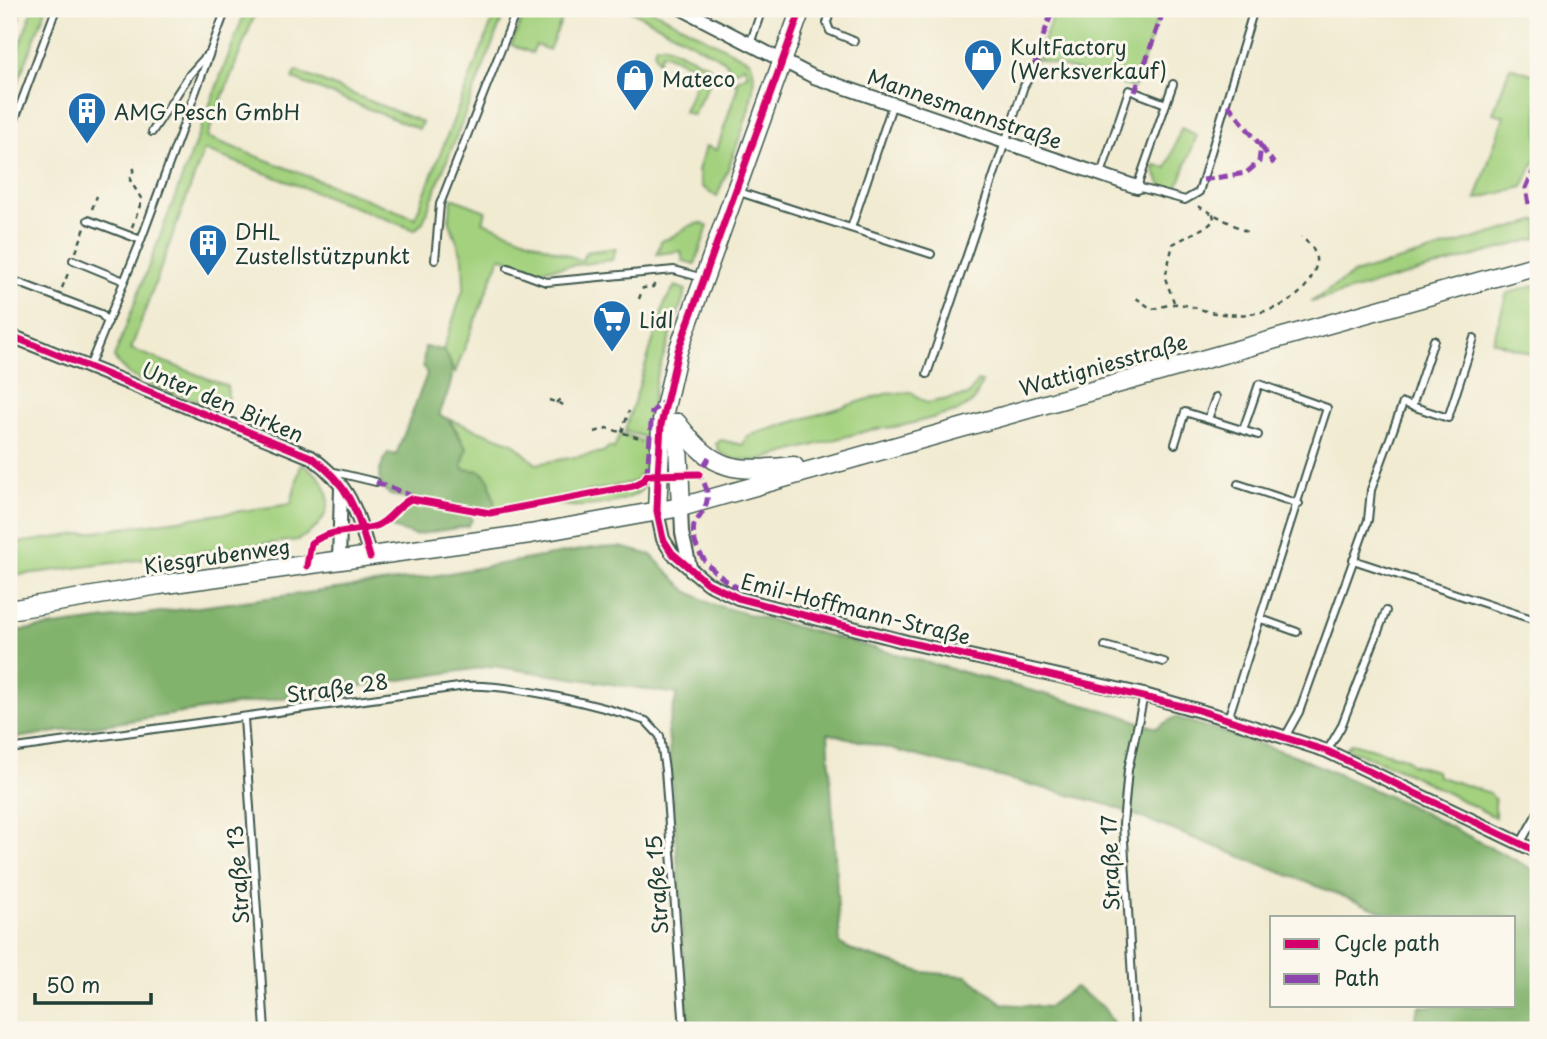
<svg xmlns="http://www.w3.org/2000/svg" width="1547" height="1039" font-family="'Playpen Sans',sans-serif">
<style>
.green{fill:#a3d17e;stroke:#618759;stroke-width:2}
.forest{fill:#82b36d;stroke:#507850;stroke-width:2}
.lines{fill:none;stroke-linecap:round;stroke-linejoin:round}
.lane-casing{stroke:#3e574c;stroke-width:10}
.street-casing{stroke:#3e574c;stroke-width:16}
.secondary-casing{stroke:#3e574c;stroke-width:21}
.path{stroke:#3e574c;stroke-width:2.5;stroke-dasharray:5 5;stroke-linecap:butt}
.lane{stroke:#fff;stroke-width:6}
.street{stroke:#fff;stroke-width:12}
.secondary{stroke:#fff;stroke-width:18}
.quiet{stroke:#8e44ad;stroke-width:5;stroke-dasharray:10 5;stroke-linecap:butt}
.cycleway-casing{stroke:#fbf7ec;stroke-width:11}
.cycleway{stroke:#d6006c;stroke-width:7}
.labels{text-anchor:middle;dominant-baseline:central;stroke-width:6;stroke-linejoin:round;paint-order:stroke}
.poi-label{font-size:21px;fill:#1f3d34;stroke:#fbf7ec;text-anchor:start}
.street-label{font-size:21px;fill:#1f3d34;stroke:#fbf7ec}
</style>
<rect width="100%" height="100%" fill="#fbf7ec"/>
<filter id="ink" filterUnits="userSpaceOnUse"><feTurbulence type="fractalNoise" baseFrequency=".0143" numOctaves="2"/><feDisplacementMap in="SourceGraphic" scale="14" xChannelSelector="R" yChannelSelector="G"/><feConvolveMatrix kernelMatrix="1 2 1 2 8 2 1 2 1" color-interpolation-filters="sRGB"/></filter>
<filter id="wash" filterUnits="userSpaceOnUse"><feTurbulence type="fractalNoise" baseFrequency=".00686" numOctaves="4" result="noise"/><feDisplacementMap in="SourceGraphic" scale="28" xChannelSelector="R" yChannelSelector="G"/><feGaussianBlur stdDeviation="1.57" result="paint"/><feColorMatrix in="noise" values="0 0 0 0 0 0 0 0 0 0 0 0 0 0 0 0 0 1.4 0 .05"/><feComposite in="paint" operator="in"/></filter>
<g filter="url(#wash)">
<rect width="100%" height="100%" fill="#f1ebd2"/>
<g class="green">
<path d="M33 9H46L9 105V73Z"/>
<path d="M246 9H257L207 137 415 218 497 9H506L423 222 415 230 204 150 131 349 227 386 228 399C210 410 147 386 129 374 124 370 119 363 114 358Z"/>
<path d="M526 9H566L549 50 536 45 532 53 511 45Z"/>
<path d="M628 9H650L750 61C766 85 727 169 717 197L702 187 698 170 706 146 717 150 738 85 734 82 748 74 744 66 729 75 730 68 724 60Z"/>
<path d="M1055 9H1161L1134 88 1037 59Z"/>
<path d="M664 45 708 65 714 73 693 115 684 112 701 69 662 53 658 62 654 51 656 46Z"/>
<path d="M1510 67 1538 76V154L1523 187 1476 199 1504 116 1493 113Z"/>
<path d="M296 71 422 122 419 129 293 79Z"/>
<path d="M1181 128 1197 135 1176 191 1161 186 1154 170 1155 165 1167 168Z"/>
<path d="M452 198 486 211 483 222 582 261 586 252 616 248 612 260 538 270 500 257 455 373 443 350 464 287 463 259 449 220Z"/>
<path d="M1538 220V238L1311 302 1353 274Z"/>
<path d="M701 223 708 226 695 264 683 261 681 251 657 254 661 241C677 238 685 224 701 223Z"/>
<path d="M1538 285V356L1493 341 1507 293Z"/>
<path d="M675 286 686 290 656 378 647 438 625 431 665 302Z"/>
<path d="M977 381 982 382 974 401 956 412 901 426 870 430 755 461 733 459 720 453 716 444 721 440 743 445 747 436 885 394 911 392 927 403 969 395Z"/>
<path d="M448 419 513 443 536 464 603 452 609 447 614 449 620 433 647 443 644 471 635 482 491 511 495 506 489 480 464 469 462 466C469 448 459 432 448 419Z"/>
<path d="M301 464C340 483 335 523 297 540L9 576V544L291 504Z"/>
<path d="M645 485C635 504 579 510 559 504Z"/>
<path d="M1352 743 1405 758 1411 764 1436 771 1437 776 1490 793 1495 800V817L1408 773 1346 748Z"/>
</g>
<g class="forest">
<path d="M425 347 443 350C461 371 448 391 439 415L448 419 467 449 462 465 464 469 481 471 489 480 495 506 491 511 390 495C374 481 378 470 388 453L396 455 427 374 423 365Z"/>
<path d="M429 503 469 513 472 520 468 526 414 535 392 528 391 522C401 508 413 506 429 503Z"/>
<path d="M620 547 651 555 687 591 711 604 1118 714 1156 728 1175 717 1294 755 1406 804 1525 865 1538 873V1030H1411L1419 1006H1514V918H1398L1109 805 828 733 840 944 856 952 922 972 967 976 1003 1004 1048 1007 1075 987 1103 1007 1115 1026 1079 1030H689L668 728 677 694 493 666 9 739V632L427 577 592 548Z"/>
</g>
</g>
<g filter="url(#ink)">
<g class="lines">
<g class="lane-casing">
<g id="lane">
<path d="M831 9 827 23 830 31 854 41"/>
<path d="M750 44 762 9"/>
<path d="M1173 84 1137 187 1185 200 1199 192 1254 9"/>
<path d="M152 132 190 74 208 54"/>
<path d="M9 135 56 9"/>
<path d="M1101 174 1129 90 1166 104"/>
<path d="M739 192 931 254"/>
<path d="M88 220 141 240"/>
<path d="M851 228 893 103"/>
<path d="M73 260 124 281"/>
<path d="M435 260 440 204 517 9"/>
<path d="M508 268 546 282 674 270 703 278"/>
<path d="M9 279 101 314 108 322"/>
<path d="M90 365 141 240 226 9"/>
<path d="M927 374 1024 86 1037 65"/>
<path d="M1412 406 1448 418 1474 338"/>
<path d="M1208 419 1216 397"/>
<path d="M1175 444 1185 412 1258 435"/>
<path d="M330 471 376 482"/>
<path d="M1238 484 1299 504"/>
<path d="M1353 560 1538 621"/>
<path d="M1261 619 1297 632"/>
<path d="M1105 646 1164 662"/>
<path d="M244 718 265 1030"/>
<path d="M1228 719 1327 408 1259 384 1243 430"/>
<path d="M1285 737 1299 712 1368 520 1371 490 1403 403 1412 406 1434 340"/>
<path d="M9 749 466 686C513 684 601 705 646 721L660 736 665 770 684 1030"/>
<path d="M1327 751 1341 727 1386 611"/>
<path d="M1520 844 1538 812"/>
<path d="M1135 1030 1123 824 1128 770 1144 695"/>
</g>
</g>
<g class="street-casing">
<g id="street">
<path d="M682 9 814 77 1137 187"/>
<path d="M9 20 13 9"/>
<path d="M9 335 311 457C351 486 357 512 370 557"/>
<path d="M681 507 682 533 691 571"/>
<path d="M657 511 663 539 672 553 707 583 738 598 907 642 1144 695 1228 719 1327 751 1538 852"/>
<path d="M339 562 341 488"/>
</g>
</g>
<g class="secondary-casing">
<g id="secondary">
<path d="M677 423C715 473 734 472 794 466"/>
<path d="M677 423 681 507"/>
<path d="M657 511 661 425 678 351 801 9"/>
<path d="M9 610 159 585 530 534 681 507 1538 265"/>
</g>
</g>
<g class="path">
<path d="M1198 206 1247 232"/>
<path d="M92 209 97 196"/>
<path d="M132 227 142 200 130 180 136 163"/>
<path d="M9 233 13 234"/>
<path d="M76 252 85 228"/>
<path d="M62 288 69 271"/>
<path d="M1136 298 1152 309C1160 308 1171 303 1178 304 1190 305 1203 311 1215 313 1254 319 1301 309 1315 269 1319 254 1312 245 1301 237"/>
<path d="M639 299 643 288 653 287 655 283"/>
<path d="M1174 302 1165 278 1173 244 1209 225 1214 220 1213 213"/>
<path d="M549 400 567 406"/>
<path d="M556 403 562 397"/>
<path d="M595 432 607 428 643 439"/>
<path d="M622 432 629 411"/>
</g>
<use href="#lane" class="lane"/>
<use href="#street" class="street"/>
<use href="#secondary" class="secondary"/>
<g class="quiet">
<path d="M1037 65 1035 59 1053 9"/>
<path d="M1135 92 1164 9"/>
<path d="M1261 146 1274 164"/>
<path d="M1203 180 1246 173 1259 162 1261 146 1226 102"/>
<path d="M1529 204 1526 188 1538 160"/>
<path d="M709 457 699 474C714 497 707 506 694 525 689 552 718 579 741 589"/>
<path d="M647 475 652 412 665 400"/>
<path d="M376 482 417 498"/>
</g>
<g class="cycleway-casing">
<g id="cycleway">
<path d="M801 9 678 351 661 425 658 475 657 511 663 539 672 553 707 583 738 598 907 642 1195 709 1327 751 1538 852"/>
<path d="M9 335 311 457C351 486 357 512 370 557"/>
<path d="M307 566 311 543C332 528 353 533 376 526 389 522 397 505 411 499L490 513 633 486 643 481 647 475 699 474"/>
</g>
</g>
<use href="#cycleway" class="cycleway"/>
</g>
</g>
<defs>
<g id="shop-pin" transform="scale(2.0125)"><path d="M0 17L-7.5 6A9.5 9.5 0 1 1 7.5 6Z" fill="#1f6fb2" stroke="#fbf7ec"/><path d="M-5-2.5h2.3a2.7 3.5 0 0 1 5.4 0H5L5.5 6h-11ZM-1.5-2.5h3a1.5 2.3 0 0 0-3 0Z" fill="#fff"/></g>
<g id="building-pin" transform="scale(2.0125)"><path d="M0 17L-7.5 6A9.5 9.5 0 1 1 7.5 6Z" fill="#1f6fb2" stroke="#fbf7ec"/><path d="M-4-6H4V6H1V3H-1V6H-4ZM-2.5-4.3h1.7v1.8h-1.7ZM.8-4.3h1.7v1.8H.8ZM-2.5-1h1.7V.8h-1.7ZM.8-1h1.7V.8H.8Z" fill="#fff"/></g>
<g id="supermarket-pin" transform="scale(2.0125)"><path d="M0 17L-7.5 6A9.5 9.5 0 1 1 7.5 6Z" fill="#1f6fb2" stroke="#fbf7ec"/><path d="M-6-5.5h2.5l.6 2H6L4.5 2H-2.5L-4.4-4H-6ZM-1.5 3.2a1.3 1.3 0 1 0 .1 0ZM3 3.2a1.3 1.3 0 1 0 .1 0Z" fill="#fff"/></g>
</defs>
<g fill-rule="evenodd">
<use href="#shop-pin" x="983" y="58"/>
<use href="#shop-pin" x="635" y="78"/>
<use href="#building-pin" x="87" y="111"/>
<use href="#building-pin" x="208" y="243"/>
<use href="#supermarket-pin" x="612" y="319"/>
</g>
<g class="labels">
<g class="poi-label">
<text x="1010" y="46">KultFactory<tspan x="1010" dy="24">(Werksverkauf)</tspan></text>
<text x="662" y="78">Mateco</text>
<text x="114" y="111">AMG Pesch GmbH</text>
<text x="235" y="231">DHL<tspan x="235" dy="24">Zustellstützpunkt</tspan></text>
<text x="639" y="319">Lidl</text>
</g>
<g class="street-label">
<text transform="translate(965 108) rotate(19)">Mannesmannstraße</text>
<text transform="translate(1103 364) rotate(-16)">Wattigniesstraße</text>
<text transform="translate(223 401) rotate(23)">Unter den Birken</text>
<text transform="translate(217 555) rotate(-8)">Kiesgrubenweg</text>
<text transform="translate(856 608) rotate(14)">Emil-Hoffmann-Straße</text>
<text transform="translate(337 687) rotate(-8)">Straße 28</text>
<text transform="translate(1109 863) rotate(-92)">Straße 17</text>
<text transform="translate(237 875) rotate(-94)">Straße 13</text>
<text transform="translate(656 885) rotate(-94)">Straße 15</text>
</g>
</g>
<rect width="1547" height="1039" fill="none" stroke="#fbf7ec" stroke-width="35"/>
<rect x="1270" y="916" width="245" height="91" fill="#fbf7ec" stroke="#a3ada2" stroke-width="2"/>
<rect x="1284" y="939" width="35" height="10" fill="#d6006c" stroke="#a3ada2" stroke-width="2"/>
<text x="1334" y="951" font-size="21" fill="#1f3d34">Cycle path</text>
<rect x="1284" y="974" width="35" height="10" fill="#8e44ad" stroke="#a3ada2" stroke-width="2"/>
<text x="1334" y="986" font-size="21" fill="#1f3d34">Path</text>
<path d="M35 993v10h116v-10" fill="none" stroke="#1f3d34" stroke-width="3.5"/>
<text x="46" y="993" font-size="21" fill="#1f3d34" stroke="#fbf7ec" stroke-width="5" paint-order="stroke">50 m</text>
</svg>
